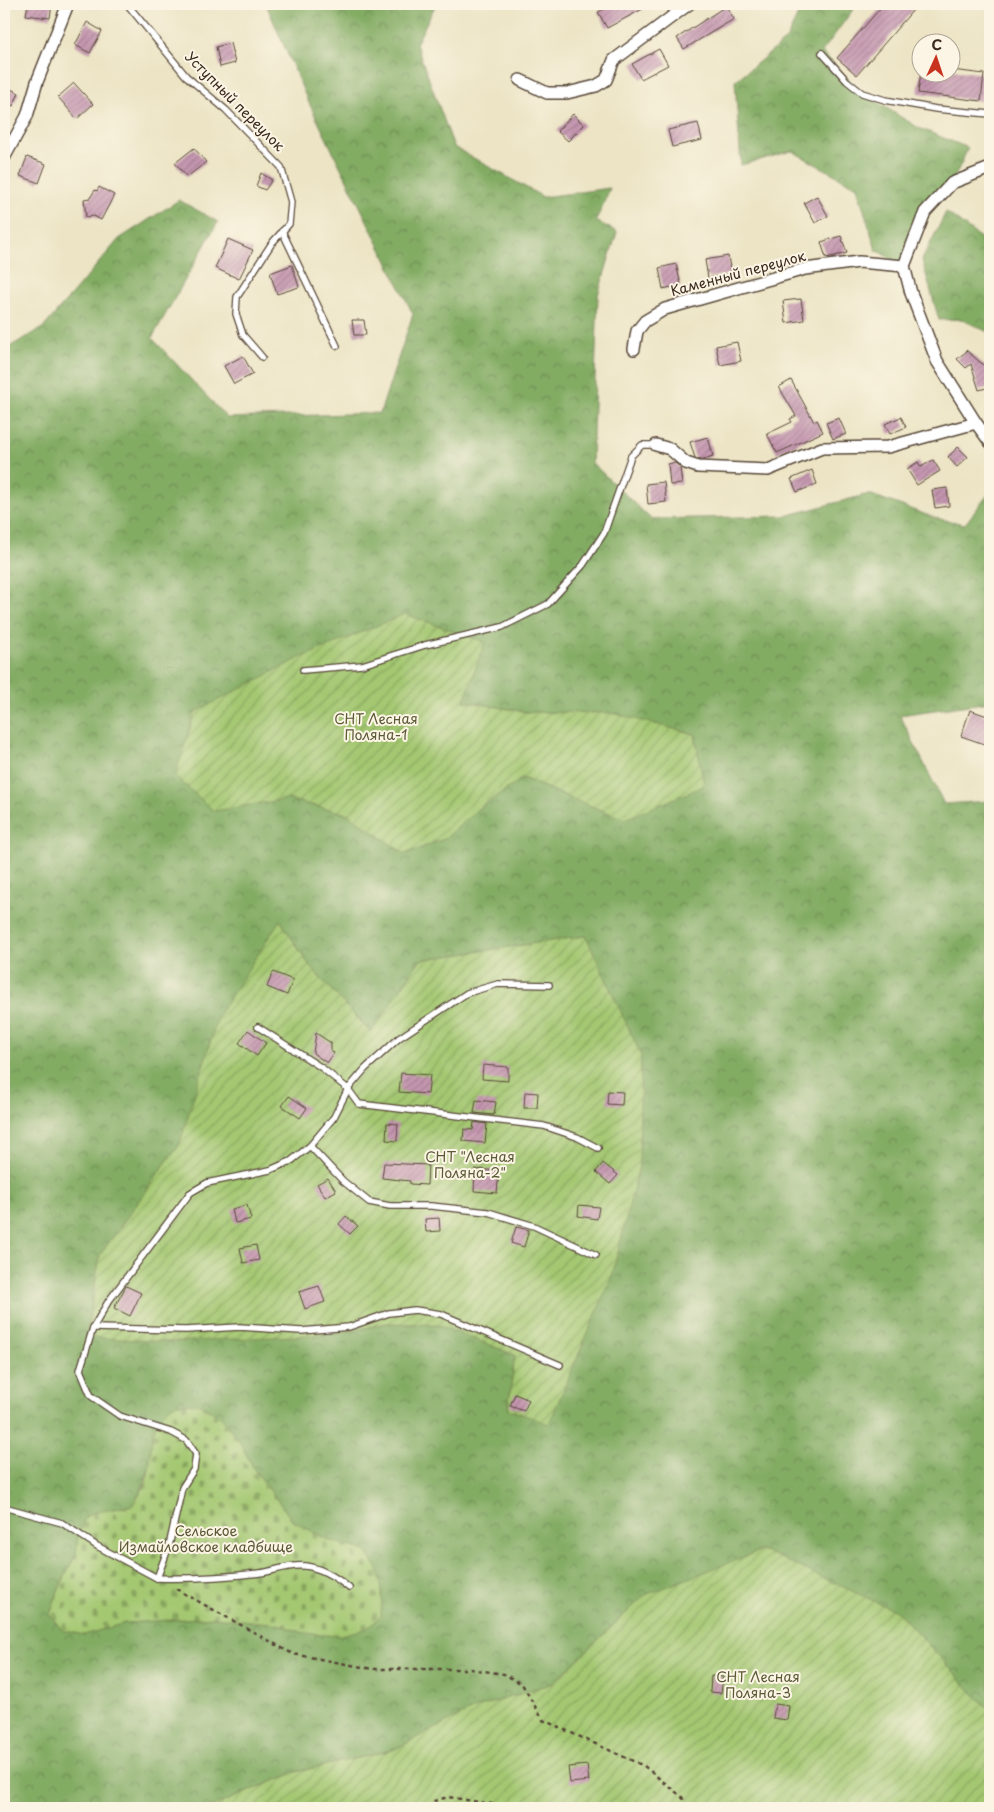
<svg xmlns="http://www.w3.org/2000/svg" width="994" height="1812" font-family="'Playpen Sans',sans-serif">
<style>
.forest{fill:url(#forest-crowns);stroke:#5f6b41;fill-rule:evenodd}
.cemetery{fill:url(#cemetery-stones);stroke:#707948}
.garden{fill:url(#garden-furrows);stroke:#707948}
.building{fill:url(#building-hatch)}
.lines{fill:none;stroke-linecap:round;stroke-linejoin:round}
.service-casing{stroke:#564637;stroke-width:8}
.minor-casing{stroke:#564637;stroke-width:14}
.path{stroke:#564637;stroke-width:2.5;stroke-dasharray:4 4;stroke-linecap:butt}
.service{stroke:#fff;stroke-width:5.5}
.minor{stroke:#fff;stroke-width:11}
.labels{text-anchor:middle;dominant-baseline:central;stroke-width:4;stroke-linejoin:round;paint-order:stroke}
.street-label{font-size:14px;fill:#3b2a1e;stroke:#fcf5e5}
.park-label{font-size:14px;fill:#5a5937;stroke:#fcf5e5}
</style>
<defs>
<pattern id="forest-crowns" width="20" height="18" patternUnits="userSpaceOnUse" patternTransform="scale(1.25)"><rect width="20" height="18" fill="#83ac64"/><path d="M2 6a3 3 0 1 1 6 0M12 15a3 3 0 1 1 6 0" fill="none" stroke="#6c8c52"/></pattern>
<pattern id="cemetery-stones" width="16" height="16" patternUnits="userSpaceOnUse" patternTransform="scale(1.25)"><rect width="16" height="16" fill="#a4c872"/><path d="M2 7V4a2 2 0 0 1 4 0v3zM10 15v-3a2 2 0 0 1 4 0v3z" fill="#87a35d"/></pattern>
<pattern id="garden-furrows" width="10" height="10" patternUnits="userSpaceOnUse" patternTransform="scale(1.25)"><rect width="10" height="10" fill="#a4c872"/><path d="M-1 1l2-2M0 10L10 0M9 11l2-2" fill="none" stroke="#87a35d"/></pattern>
<pattern id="building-hatch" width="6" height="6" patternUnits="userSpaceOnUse" patternTransform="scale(1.25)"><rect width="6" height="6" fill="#c596b0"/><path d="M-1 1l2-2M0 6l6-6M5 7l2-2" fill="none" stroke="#a17b8f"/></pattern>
</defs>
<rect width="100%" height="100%" fill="#fcf5e5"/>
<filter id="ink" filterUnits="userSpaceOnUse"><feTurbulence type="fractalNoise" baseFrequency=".02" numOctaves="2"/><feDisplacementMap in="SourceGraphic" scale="10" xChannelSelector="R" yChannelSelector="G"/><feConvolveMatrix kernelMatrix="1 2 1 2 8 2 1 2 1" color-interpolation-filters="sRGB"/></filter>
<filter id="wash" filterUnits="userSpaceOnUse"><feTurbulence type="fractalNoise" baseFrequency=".0096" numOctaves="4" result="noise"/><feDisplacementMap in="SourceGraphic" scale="20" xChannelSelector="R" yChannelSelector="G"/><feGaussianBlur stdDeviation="1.12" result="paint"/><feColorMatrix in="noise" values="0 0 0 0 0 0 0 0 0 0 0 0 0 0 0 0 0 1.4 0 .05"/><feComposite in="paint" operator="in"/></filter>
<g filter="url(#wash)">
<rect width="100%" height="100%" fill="#ece4c4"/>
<g class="forest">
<path d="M266 4H436L416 44 454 147 543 197 610 188 596 221 617 232 598 295 592 463 651 519 785 516 869 494 935 518 965 524 990 492V702L900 715 944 804 990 801V1711L898 1612 645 1595 553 1683 474 1709 393 1750 296 1772 209 1808H4V350L44 327 119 239 179 200 218 222 152 338 227 418 380 413 413 314 307 99ZM464 701 525 712 611 713 575 800 523 778 478 809 446 838 405 854 348 814 287 799ZM280 920 311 968 371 1033 420 960 586 936 508 1409 515 1355 438 1325 387 1323 337 1334 262 1336 100 1255 180 1143ZM239 1441 254 1469 293 1521 328 1540 366 1551 304 1633 278 1624 213 1617 125 1623 84 1635 62 1630 50 1615 58 1591 76 1554 93 1513 133 1505C144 1487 148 1475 151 1454Z"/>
<path d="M803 4H857L822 52 862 93 919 128 968 148 952 183 925 212 904 266 876 250 857 187 792 151 741 165 735 81 786 40Z"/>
<path d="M946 212 990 245V333L961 319 939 320 922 260Z"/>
</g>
<path class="cemetery" d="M177 1403 200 1404 221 1417 239 1441 254 1469 293 1521 328 1540 366 1551 378 1569 382 1590 381 1616 366 1629 336 1636 304 1633 278 1624 213 1617 125 1623 84 1635 62 1630 50 1615 58 1591 76 1554 78 1537 85 1517 93 1513 133 1505C139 1495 146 1486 148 1474 154 1444 146 1420 177 1403Z"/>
<g class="garden">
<path d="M405 614 485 642 464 701 525 712 611 713 695 734 704 786 625 819 575 800 523 778 478 809 446 838 405 854 348 814 287 799 214 811 175 776 195 712 300 658Z"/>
<path d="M280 920 311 968 371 1033 420 960 586 936 641 1055 639 1166 612 1276 549 1424 508 1409 515 1355 438 1325 387 1323 337 1334 170 1342 86 1337 100 1255 180 1143 218 1016Z"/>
<path d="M762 1550 898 1612 990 1711V1808H209L296 1772 393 1750 474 1709 553 1683 645 1595Z"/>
</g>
<g id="blocks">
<g class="building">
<path d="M28 4H52L50 18 26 15Z"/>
<path d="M614 4H652L607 28 598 12Z"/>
<path d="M884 4H908L914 9 857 75 837 58Z"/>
<path d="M726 6 734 19 684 49 677 38Z"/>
<path d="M87 22 102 31 90 53 75 45Z"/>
<path d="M230 43 235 63 220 67 216 47Z"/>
<path d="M659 49 668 65 641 79 632 64Z"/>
<path d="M952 70 984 74 981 101 918 93 921 72H952Z"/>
<path d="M74 83 93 104 77 119 58 97Z"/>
<path d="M4 86 19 93 13 106 4 102Z"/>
<path d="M573 114 584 125 568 141 557 131Z"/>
<path d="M698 123 702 140 672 147 668 130Z"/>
<path d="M194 148 206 162 187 177 175 163Z"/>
<path d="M27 157 46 164 39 183 20 176Z"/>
<path d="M261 173 272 180 265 190 256 186Z"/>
<path d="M99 187 114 195 101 220 94 216 86 217 84 199 90 198 95 190 97 191Z"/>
<path d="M817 196 828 216 815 223 804 203Z"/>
<path d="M841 236 847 253 826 258 821 242Z"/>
<path d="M228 239 253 250 239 279 215 268Z"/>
<path d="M728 256 731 274 708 278 705 260Z"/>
<path d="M676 264 681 285 663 289 659 268Z"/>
<path d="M292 265 299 287 277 294 270 273Z"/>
<path d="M801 299 804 320 786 323 783 301Z"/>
<path d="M352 320H364L366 335H354Z"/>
<path d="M737 342 741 361 720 365 716 346Z"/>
<path d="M966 350 987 368 990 376V387L979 390 971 364 966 368 957 359 967 351Z"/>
<path d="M243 356 253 374 234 384 224 366Z"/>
<path d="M791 380 814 422 817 420 823 432 777 453 767 434 792 422 790 419 796 416 779 387Z"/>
<path d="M901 417 906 427 890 434 885 424Z"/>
<path d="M839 418 846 434 833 439 826 423Z"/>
<path d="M708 437 713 456 701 460 695 458 690 442Z"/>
<path d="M958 447 968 457 957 467 948 457Z"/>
<path d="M933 460 940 471 917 485 907 469 918 462 921 467Z"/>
<path d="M675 463 680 467 682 484 670 485 668 464Z"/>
<path d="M812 470 817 484 797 492 791 479Z"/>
<path d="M664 482 666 502 648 504 646 484Z"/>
<path d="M947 488 949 506 935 508 932 490Z"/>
<path d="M970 710 990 717V746L961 736Z"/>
<path d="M273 972 293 980 287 995 267 987Z"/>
<path d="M248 1030 266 1043 257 1056 239 1043Z"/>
<path d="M316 1033 331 1043V1050L334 1053 327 1063 313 1053Z"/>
<path d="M483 1065 508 1067V1081L482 1079Z"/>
<path d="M401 1073 430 1075 428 1094 399 1092Z"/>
<path d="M608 1091 623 1092 622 1105 607 1104Z"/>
<path d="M525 1092 538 1093 537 1108H524Z"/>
<path d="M289 1096 307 1108 300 1118 282 1106Z"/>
<path d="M476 1100 496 1102 494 1115 474 1113Z"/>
<path d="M474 1122 487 1124 485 1143 463 1141 464 1129 473 1130Z"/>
<path d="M387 1123 398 1124 397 1141 386 1140Z"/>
<path d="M384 1163 428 1165 427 1185 410 1184V1181L382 1178Z"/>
<path d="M603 1163 618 1175 610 1184 596 1172Z"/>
<path d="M475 1169 499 1171 497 1193 474 1191Z"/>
<path d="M328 1178 336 1191 325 1197 317 1184Z"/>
<path d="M247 1205 251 1219 235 1223 232 1209Z"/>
<path d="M579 1205 599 1207 597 1219 578 1216Z"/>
<path d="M346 1216 358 1226 350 1234 339 1224Z"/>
<path d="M439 1218 440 1231 426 1232 425 1219Z"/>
<path d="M516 1227 529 1230 524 1247 511 1243Z"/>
<path d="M256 1245 259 1260 243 1263 240 1248Z"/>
<path d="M126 1286 141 1293 130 1316 114 1308Z"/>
<path d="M319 1286 325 1302 305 1309 299 1292Z"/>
<path d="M515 1394 529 1400 524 1411 510 1406Z"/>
<path d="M711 1676 723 1677 721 1693 710 1692Z"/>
<path d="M775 1704 789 1706 787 1720 773 1718Z"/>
<path d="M587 1765 589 1781 570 1783 568 1767Z"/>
</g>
</g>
</g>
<g filter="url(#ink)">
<use href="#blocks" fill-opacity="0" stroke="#564637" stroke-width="1"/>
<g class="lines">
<g class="service-casing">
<g id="service">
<path d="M127 4 186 76 226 110 281 167 291 202 289 224 272 243 237 297 236 314 243 335 262 357"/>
<path d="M822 53 847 81 862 93 885 100 936 109 990 114"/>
<path d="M282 231 337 346"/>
<path d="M303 670 362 665 425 645 502 627 548 604 583 565 604 533 631 456 642 445H656"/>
<path d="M258 1027 322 1068 348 1089 365 1069 399 1038 467 993 498 984 549 985"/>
<path d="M310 1146 343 1181 369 1202 390 1206H431L488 1212 534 1226 596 1255"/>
<path d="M93 1328 186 1330 240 1327 301 1331 349 1327 389 1313 415 1310 441 1314 560 1365"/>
<path d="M4 1507 62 1523 97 1546 157 1578"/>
<path d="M349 1588C336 1577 322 1568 305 1566 289 1564 275 1571 260 1573 225 1577 191 1579 157 1578L169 1546 182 1488 194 1469 196 1454 186 1440 171 1432 120 1416 91 1396 80 1370 93 1328 108 1302 190 1193 207 1183 270 1170 291 1161 310 1146 334 1117 348 1089 359 1104 544 1126 577 1137 598 1148"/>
</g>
</g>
<g class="minor-casing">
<g id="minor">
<path d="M520 80 547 93H567L596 86 606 80 614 60 689 4"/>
<path d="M4 158 27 116 37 82 68 4"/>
<path d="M990 168 952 183 925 212 904 266 911 293 937 361 976 423 990 442"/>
<path d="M634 349 637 331 645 321 665 309 805 269 859 262 904 266"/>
<path d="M656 445 670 449 686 463 698 467 768 470 822 448 888 447 976 423"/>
</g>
</g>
<g class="path">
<path d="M176 1589 293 1654 373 1669H470L504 1674 522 1684 543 1720 644 1766 682 1797 688 1808"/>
<path d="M430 1808 434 1801 448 1797 517 1808"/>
</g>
<use href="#service" class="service"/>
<use href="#minor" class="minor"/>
</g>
</g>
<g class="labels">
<g class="street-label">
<text transform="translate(235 101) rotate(45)">Уступный переулок</text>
<text transform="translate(738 273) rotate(-15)">Каменный переулок</text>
</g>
<g class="park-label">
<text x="376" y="718">СНТ Лесная<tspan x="376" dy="16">Поляна-1</tspan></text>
<text x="470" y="1156">СНТ "Лесная<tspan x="470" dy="16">Поляна-2"</tspan></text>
<text x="206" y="1530">Сельское<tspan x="206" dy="16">Измайловское кладбище</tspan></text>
<text x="758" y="1676">СНТ Лесная<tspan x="758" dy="16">Поляна-3</tspan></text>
</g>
</g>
<rect width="994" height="1812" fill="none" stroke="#fcf5e5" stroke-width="20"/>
<g transform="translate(936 58) rotate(3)"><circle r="24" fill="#fcf5e5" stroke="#afa495"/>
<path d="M0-4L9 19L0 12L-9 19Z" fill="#c8321e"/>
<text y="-8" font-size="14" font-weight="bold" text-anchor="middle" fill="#3b2a1e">С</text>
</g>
</svg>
